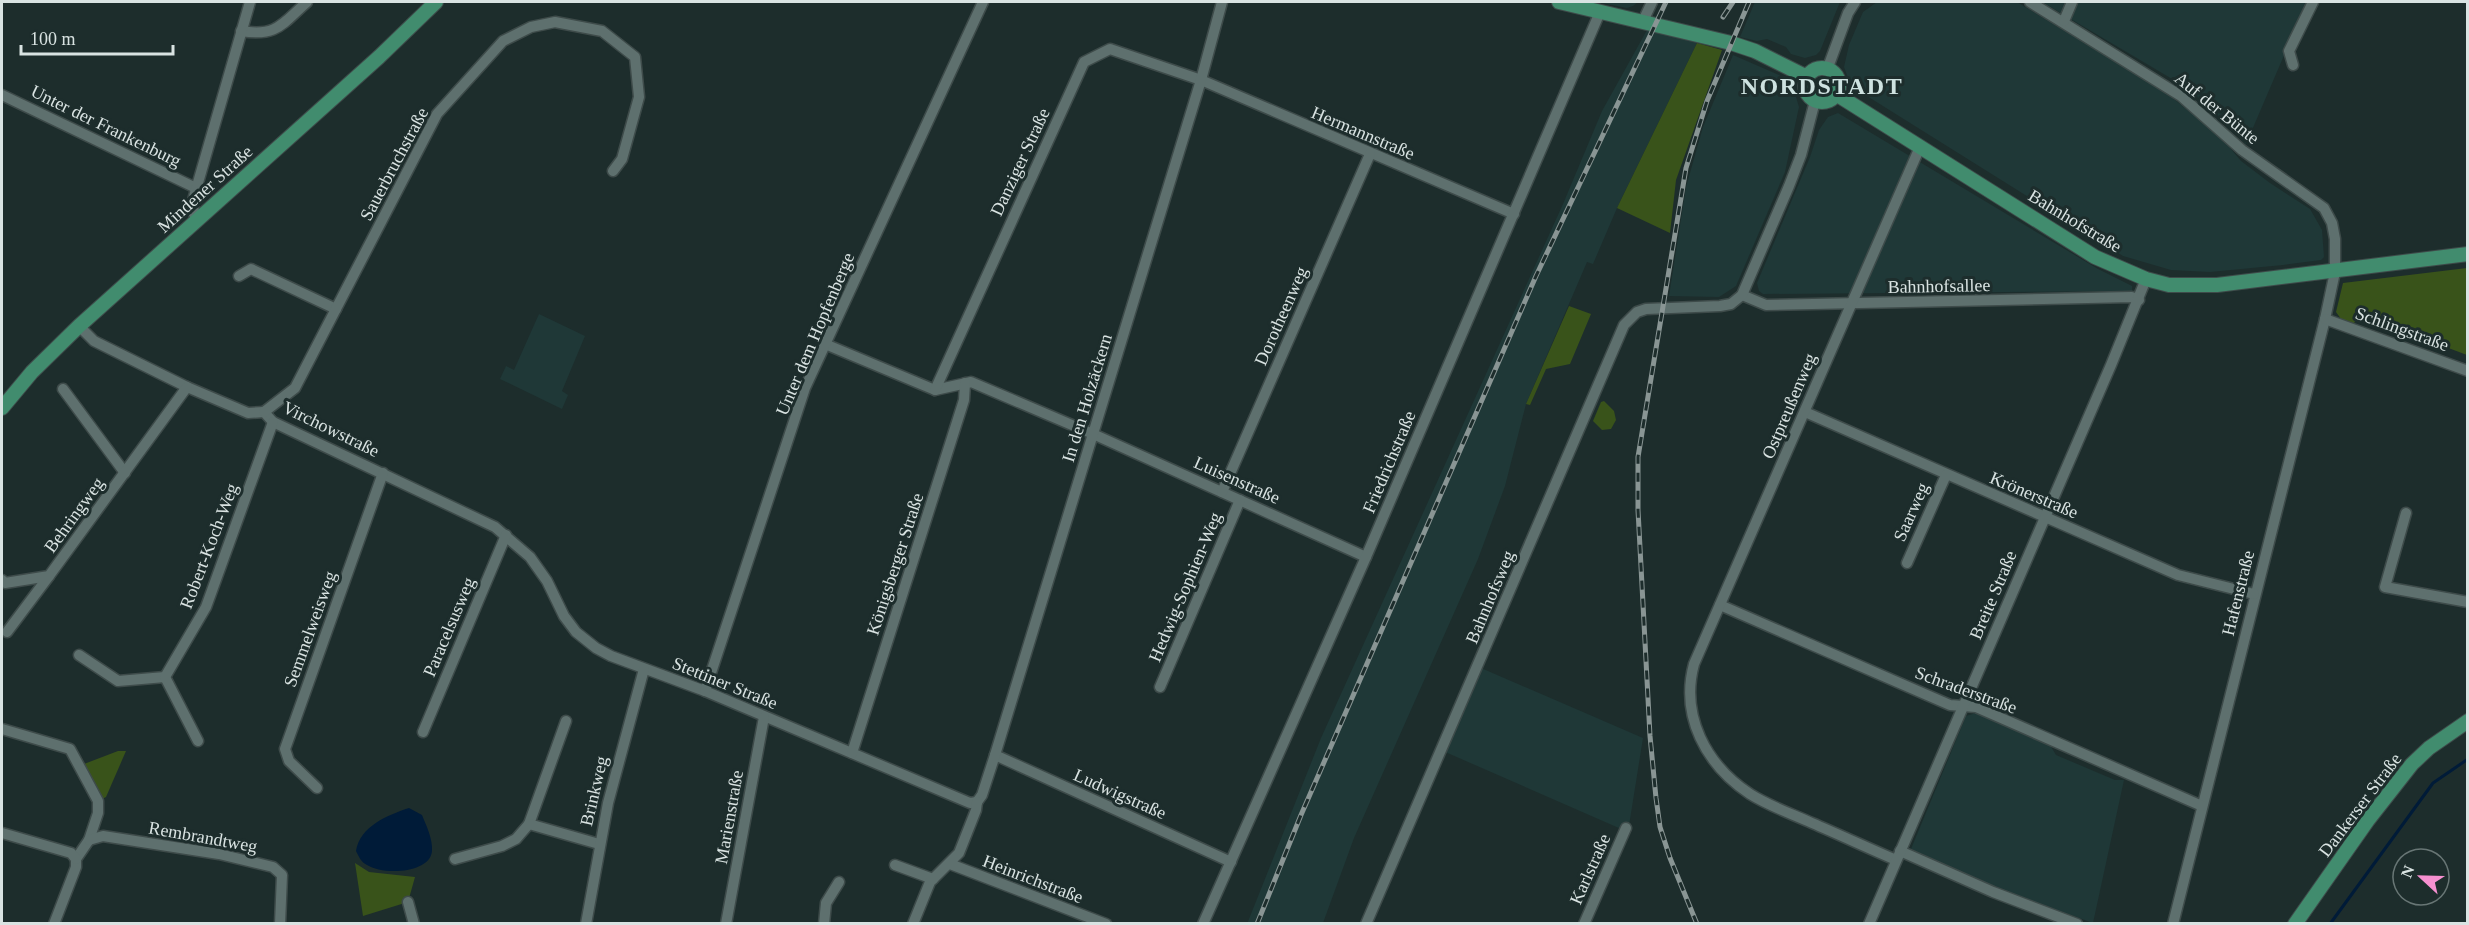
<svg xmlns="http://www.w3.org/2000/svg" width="2469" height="925" font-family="'Times New Roman',serif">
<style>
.built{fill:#1f3837}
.green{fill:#39531a}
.water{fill:#001b38}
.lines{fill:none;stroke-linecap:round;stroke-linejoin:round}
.stream{stroke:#001b38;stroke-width:3}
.minor-casing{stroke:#3e4b4a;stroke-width:13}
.major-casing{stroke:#3e4b4a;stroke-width:16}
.minor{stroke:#5e706e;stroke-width:10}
.major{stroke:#418c6e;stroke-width:14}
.rail-casing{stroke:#899594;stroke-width:5}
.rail{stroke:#1d2d2c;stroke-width:3;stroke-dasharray:9;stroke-linecap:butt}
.labels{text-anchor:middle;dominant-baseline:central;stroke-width:6;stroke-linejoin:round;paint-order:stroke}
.street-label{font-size:18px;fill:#d9e3e2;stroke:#1d2d2c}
.district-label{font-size:24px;font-weight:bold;letter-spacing:1.5px;fill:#cee2e0;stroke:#1d2d2c}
</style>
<rect width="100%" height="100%" fill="#1d2d2c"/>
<g class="built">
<path d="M1598 2H1638L1633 6 1627 8Z"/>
<path d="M1755 2H1840L1820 51 1816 55 1805 58 1791 54 1786 47 1767 39 1757 41 1740 37Z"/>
<path d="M1877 2H2017L2165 92 2220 136 2241 161 2270 183 2310 209 2322 230 2324 257 2321 260 2283 265 2210 272 2171 270 2123 256 1851 86 1844 67 1849 45 1863 12Z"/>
<path d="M2042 2H2303L2306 4 2246 144 2208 106 2184 86Z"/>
<path d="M1647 30 1697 43 1617 208 1593 264 1587 262 1526 404 1505 486 1478 559 1354 838 1323 923 1247 924 1321 738 1563 204 1602 111Z"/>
<path d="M1733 55 1779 75 1790 82 1793 87 1799 107 1785 172 1736 286 1719 297 1669 296 1686 187 1703 127Z"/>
<path d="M1838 113 2098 269 2132 286V291L1763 294 1759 291 1757 283 1810 157 1819 130 1828 117Z"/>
<path d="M539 314 585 336 562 391 568 395 562 409 500 379 506 366 514 370Z"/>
<path d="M1481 668 1643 738 1628 832 1443 751Z"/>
<path d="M1976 713 2050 745 2056 755 2115 780H2124L2093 923 2009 893 1911 849 1966 716Z"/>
</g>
<g class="green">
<path d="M1697 43 1722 50 1676 180 1670 233 1617 208Z"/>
<path d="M2467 268V355L2358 314 2353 326 2341 319 2336 312 2343 283Z"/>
<path d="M1569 306 1591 314 1570 364 1546 369 1530 405 1526 404Z"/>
<path d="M1604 401 1614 411 1616 420 1611 429 1602 430 1593 421 1601 402Z"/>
<path d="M118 751H126L106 797 100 800 84 764Z"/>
<path d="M355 863 369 872 415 877 408 902 363 916Z"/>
</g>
<path class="water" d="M409 808 422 815C426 825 433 839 432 851 430 874 382 875 367 865 361 862 359 857 356 851 360 826 388 815 409 808Z"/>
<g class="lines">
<path class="stream" d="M2330 924 2433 783 2468 759"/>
<g class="minor-casing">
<g id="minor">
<path d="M2030 2 2181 96 2242 150 2324 208 2332 223 2335 239V272L2325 319 2173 924"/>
<path d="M1643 21 1652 2"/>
<path d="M2064 21 2072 2"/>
<path d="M241 31C277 37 282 24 307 2"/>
<path d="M2293 65 2289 51 2313 2"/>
<path d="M1827 70 1848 13 1855 2"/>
<path d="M2 95 196 188"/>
<path d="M197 220 194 214 193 200 250 2"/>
<path d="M239 276 251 269 336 309"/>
<path d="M1742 295 1766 305 2132 297 2139 300"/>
<path d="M2325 319 2468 371"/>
<path d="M79 326 94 341 187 387 248 413 264 412 273 422 495 527 530 557 547 581 564 616 576 632 596 648 611 656 705 691 970 803 977 802"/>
<path d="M825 344 935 390 971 382 1093 434 1366 557"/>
<path d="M63 389 125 473"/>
<path d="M935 390 1084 62 1110 49 1201 80 1514 214"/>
<path d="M264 412 295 388 437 114 503 41 531 27 555 22 602 31 635 57 639 97 622 159 613 171"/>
<path d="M1805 412 2178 575 2254 594"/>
<path d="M1222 492 1370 154"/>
<path d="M2406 513 2385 587 2468 602"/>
<path d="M1907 563 1946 475"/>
<path d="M2 580 5 583 49 576 187 387"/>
<path d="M1720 605 1950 705 1976 707 2202 806"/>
<path d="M7 632 49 576"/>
<path d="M79 655 118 681 165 677"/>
<path d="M1160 687 1240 500"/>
<path d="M705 691 805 388 983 2"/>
<path d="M2 729 70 749 98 801V813L89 840 76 859V867L54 924"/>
<path d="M423 732 506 535"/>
<path d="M198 741 165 677 206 607 273 422"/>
<path d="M852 753 964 400 965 383"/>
<path d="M995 755 1231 862"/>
<path d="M317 788 289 761 285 749 383 473"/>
<path d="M977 802 982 795 995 755 1201 80 1222 2"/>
<path d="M529 824 566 721"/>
<path d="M2 833 71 853 76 859"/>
<path d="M89 840 103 836 219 854 273 867 282 875 280 924"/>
<path d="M1900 851 1993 892 2077 924"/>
<path d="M455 859 502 846 516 839 529 824 599 844"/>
<path d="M1896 860C1868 848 1840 835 1812 823 1792 814 1769 806 1750 794 1706 765 1680 716 1694 664L1920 147"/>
<path d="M950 864 1106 924"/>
<path d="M895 865 933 879"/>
<path d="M408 902 414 924"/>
<path d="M586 924 608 803 644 669"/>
<path d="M726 924 764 717"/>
<path d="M824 924 826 903 839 882"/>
<path d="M913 924 930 882 959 853 976 810 977 802"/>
<path d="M1203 924 1366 557 1600 12"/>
<path d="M1366 924 1624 325 1637 312 1646 309 1720 306 1731 304 1742 295 1789 186 1801 155 1815 101"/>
<path d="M1584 924 1626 828"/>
<path d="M1869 924 2111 365 2146 279"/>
</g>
</g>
<g class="major-casing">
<g id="major">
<path d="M1559 2 1731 43 1755 51 1807 77"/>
<circle cx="1822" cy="85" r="17"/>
<path d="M1836 94 2095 257 2146 279 2169 285H2217L2468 254"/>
<path d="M2 408 32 372 79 326 379 57 436 2"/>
<path d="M2295 924 2368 820 2412 764 2429 748 2468 721"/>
</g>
</g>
<use href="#minor" class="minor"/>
<use href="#major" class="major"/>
<g class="rail-casing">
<g id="rail">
<path d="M1723 17 1733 2"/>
<path d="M1257 924 1301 815 1536 276 1666 2"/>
<path d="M1697 924 1670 858 1660 827 1656 798 1650 736 1638 510V457L1686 168 1707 101 1749 2"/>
</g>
</g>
<use href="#rail" class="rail"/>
</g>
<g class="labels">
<g class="street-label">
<text transform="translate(2217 108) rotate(39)">Auf der Bünte</text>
<text transform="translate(106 126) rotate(26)">Unter der Frankenburg</text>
<text transform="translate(1363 133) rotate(23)">Hermannstraße</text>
<text transform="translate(1020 162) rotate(-65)">Danziger Straße</text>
<text transform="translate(394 164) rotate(-62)">Sauerbruchstraße</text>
<text transform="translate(205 189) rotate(-42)">Mindener Straße</text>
<text transform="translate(2075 221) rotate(31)">Bahnhofstraße</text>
<text transform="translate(1939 286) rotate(-1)">Bahnhofsallee</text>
<text transform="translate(1281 316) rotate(-66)">Dorotheenweg</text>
<text transform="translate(2402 329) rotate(20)">Schlingstraße</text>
<text transform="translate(815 334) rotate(-67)">Unter dem Hopfenberge</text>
<text transform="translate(1087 398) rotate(-73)">In den Holzäckern</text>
<text transform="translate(1789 406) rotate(-67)">Ostpreußenweg</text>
<text transform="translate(331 429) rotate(26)">Virchowstraße</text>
<text transform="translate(1389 462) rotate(-67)">Friedrichstraße</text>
<text transform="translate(1237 480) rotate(24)">Luisenstraße</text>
<text transform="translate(2034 495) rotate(23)">Krönerstraße</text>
<text transform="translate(1911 512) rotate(-66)">Saarweg</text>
<text transform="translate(74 515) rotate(-54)">Behringweg</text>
<text transform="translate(209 546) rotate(-69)">Robert-Koch-Weg</text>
<text transform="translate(895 564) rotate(-72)">Königsberger Straße</text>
<text transform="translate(1185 587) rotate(-67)">Hedwig-Sophien-Weg</text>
<text transform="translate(2238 593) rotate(-76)">Hafenstraße</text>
<text transform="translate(1993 595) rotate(-67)">Breite Straße</text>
<text transform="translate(1490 597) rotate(-67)">Bahnhofsweg</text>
<text transform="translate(449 627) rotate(-67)">Paracelsusweg</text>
<text transform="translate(310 629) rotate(-70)">Semmelweisweg</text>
<text transform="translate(725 683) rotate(22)">Stettiner Straße</text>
<text transform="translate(1966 690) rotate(20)">Schraderstraße</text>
<text transform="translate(594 791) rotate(-77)">Brinkweg</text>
<text transform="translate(1120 794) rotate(24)">Ludwigstraße</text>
<text transform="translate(2360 805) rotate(-53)">Dankerser Straße</text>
<text transform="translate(729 817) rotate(-80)">Marienstraße</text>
<text transform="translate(203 837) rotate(10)">Rembrandtweg</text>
<text transform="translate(1590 869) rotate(-66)">Karlstraße</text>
<text transform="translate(1033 879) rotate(21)">Heinrichstraße</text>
</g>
<g class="district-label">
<text x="1822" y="86">NORDSTADT</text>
</g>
</g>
<rect width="2469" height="925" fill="none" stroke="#d9e3e2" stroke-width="6"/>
<g transform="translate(2421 877) rotate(292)"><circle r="28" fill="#1d2d2c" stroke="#687675" stroke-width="1.5"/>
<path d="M0-4.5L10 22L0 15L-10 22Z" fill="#f690d0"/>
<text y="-9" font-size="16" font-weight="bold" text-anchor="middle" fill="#d9e3e2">N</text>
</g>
<path d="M21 45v9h152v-9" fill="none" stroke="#d9e3e2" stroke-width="3"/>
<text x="30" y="45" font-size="18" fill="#d9e3e2" stroke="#1d2d2c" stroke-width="4.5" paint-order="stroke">100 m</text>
</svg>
